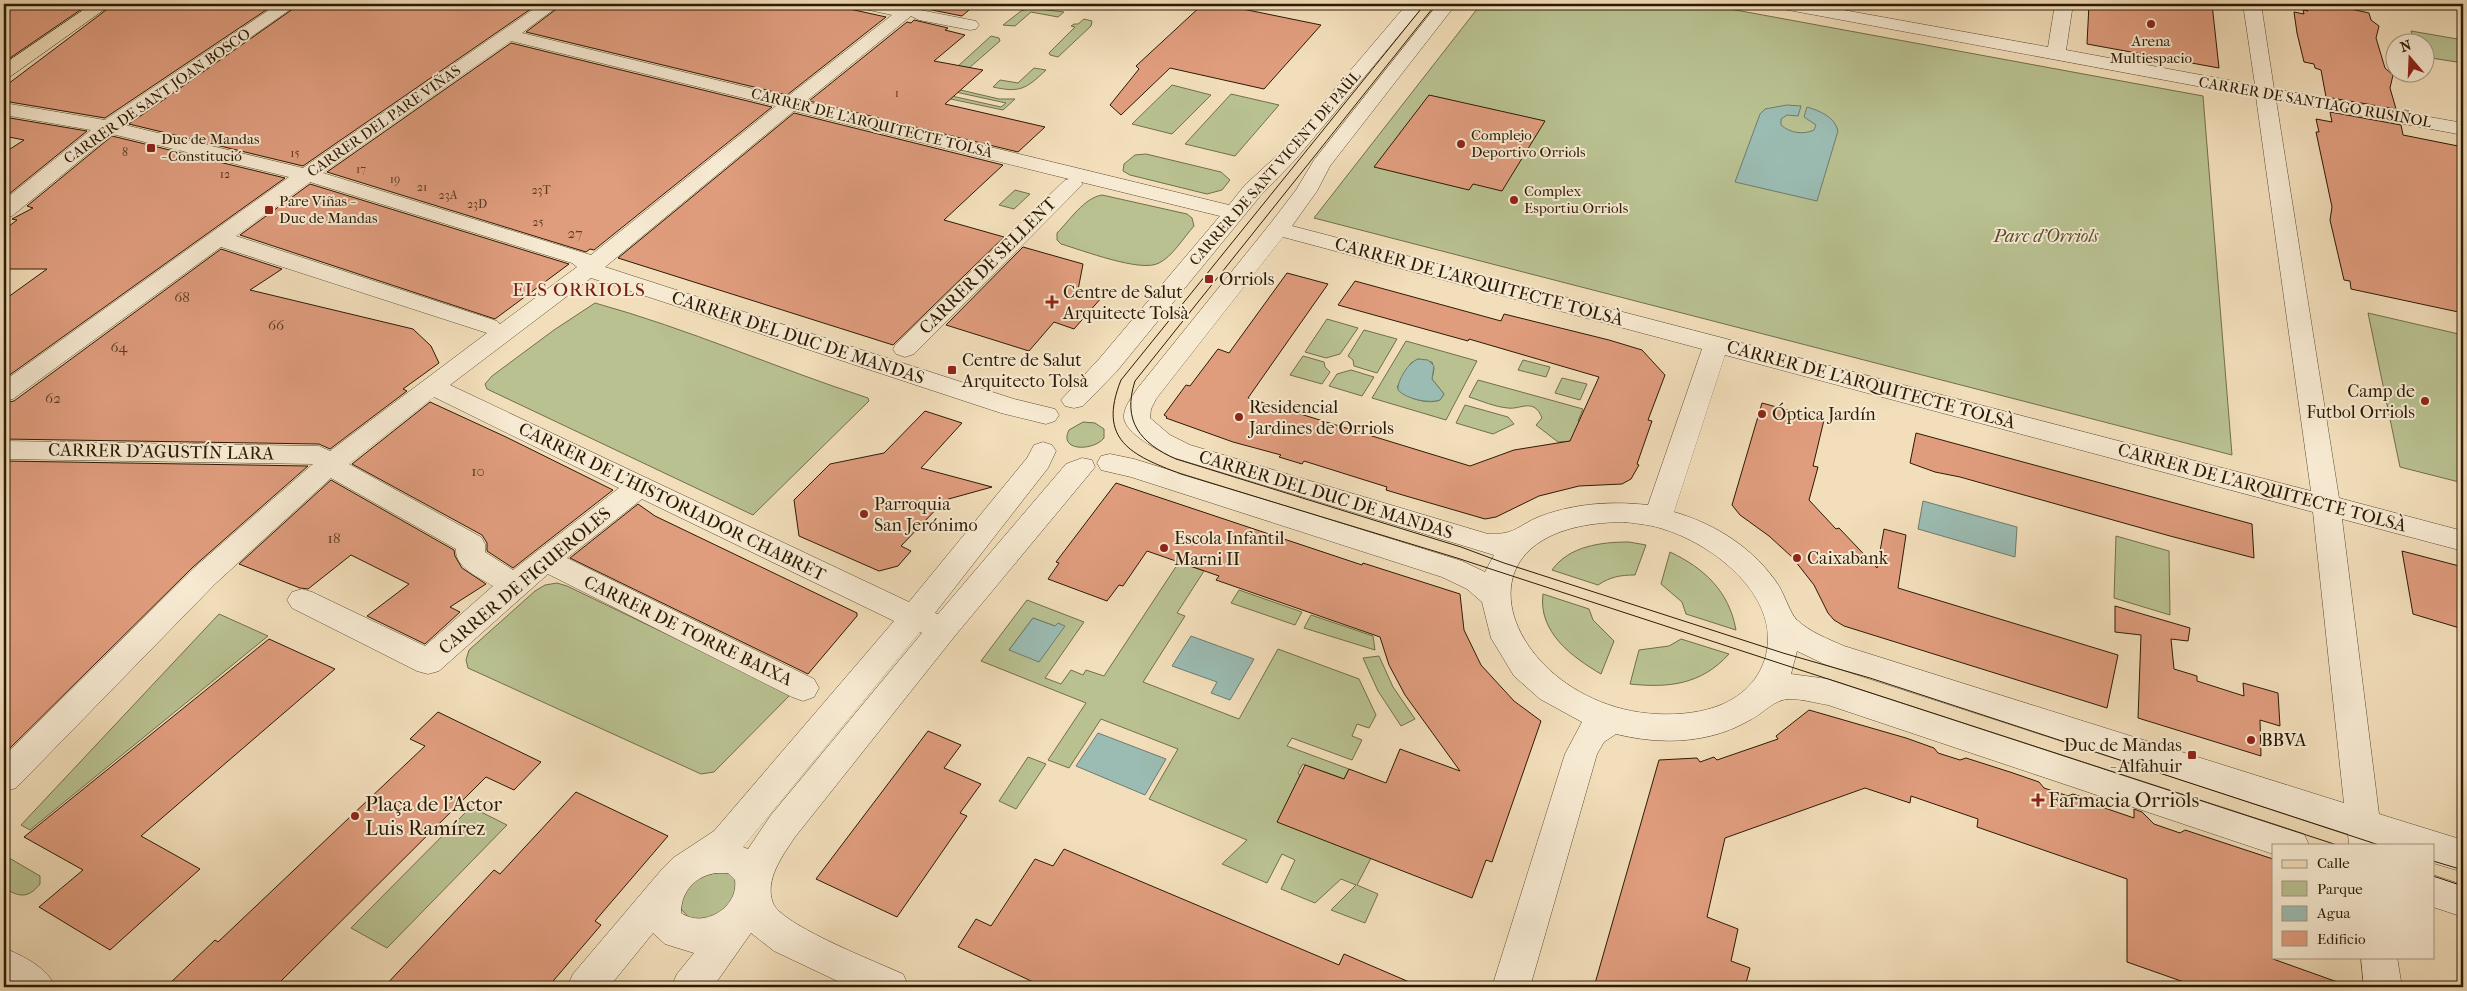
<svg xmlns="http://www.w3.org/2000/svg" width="2467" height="991" font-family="'IM FELL French Canon',serif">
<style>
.green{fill:#b9c191;stroke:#726e4a;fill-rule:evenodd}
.water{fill:#9bbcb3;stroke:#6f7b6d}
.building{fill:#e09d7e;stroke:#2c1a03}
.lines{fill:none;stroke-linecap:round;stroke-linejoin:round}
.minor-casing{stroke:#5e4b31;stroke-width:1}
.major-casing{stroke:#2c1a03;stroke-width:1}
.minor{fill:#f7ead2;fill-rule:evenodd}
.major{fill:#f2deba;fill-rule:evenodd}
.tram{stroke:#2c1a03;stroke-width:1}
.poi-dot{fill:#8f2418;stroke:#f7ead2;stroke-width:2}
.labels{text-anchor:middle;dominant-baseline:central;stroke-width:4;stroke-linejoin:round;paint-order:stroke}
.far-number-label{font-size:12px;fill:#593b22}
.far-poi-label{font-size:15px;fill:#2c1a03;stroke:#f7ead2;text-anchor:start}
.far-street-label{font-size:15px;fill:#2c1a03;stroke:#f7ead2}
.number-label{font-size:15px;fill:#593b22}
.park-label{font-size:18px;font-style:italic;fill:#564c2e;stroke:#f7ead2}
.street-label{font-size:18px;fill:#2c1a03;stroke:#f7ead2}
.poi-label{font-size:18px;fill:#2c1a03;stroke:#f7ead2;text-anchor:start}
.neighbourhood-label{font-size:19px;letter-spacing:1px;fill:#7a1f14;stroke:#f7ead2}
.near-poi-label{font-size:21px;fill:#2c1a03;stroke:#f7ead2;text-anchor:start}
</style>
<rect width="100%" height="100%" fill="#f2deba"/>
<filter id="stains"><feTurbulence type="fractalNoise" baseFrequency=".004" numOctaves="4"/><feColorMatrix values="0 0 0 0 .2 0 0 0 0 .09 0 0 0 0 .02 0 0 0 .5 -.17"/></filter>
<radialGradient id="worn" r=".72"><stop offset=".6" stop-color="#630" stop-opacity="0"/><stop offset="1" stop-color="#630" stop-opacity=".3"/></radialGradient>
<g class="green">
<path d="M1481 4H1703L2203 96 2232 455 1314 218Z"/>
<path d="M1031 8 1064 12 1058 17 1031 12 1015 26 1003 25 1021 11Z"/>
<path d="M1084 19 1092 21 1091 26 1058 57 1050 55 1049 53 1075 27 1071 26 1074 24H1078Z"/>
<path d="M2411 31 2463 40V63L2425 57 2424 42H2415Z"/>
<path d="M991 36 999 38 1000 41 969 68 957 67Z"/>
<path d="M1034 68 1046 70C1026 89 1020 93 993 87L1000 80 1018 83Z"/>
<path d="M1172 85 1211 95 1172 134 1132 124Z"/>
<path d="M952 88 999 99H1015L1003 110 927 94 938 93 1001 107 1006 103 942 89Z"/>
<path d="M1231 94 1279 105 1235 156 1185 144Z"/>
<path d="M1146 154 1221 172 1230 180 1222 190 1207 194 1130 175 1123 171 1124 164 1135 155Z"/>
<path d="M1015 190 1030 194 1014 209 999 205Z"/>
<path d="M1102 195 1187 214 1192 218 1194 226C1184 237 1172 257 1159 263 1141 273 1082 250 1061 244L1057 240V233C1070 220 1084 198 1102 195Z"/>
<path d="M595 303C689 329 776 368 868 398L869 401 753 515 487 389 485 384 492 376 554 330Z"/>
<path d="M2368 313 2463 335V483L2400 467Z"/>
<path d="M1327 319 1358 328 1340 354 1326 358 1305 352Z"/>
<path d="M1364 330 1397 339 1377 373 1354 366 1353 360 1348 356Z"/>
<path d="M1406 341 1477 361 1446 420 1372 398ZM1418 359 1432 362 1434 369 1432 379 1444 394 1440 400C1427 405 1405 398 1397 387L1411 363Z"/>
<path d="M1303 356 1324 362 1325 367 1330 372 1322 384 1290 375Z"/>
<path d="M1523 360 1550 367 1546 377 1518 370Z"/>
<path d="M1351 370 1374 377 1362 396 1329 386 1337 374Z"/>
<path d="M1562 378 1587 384 1580 400 1555 393Z"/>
<path d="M1478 380 1583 409 1578 421 1580 422 1574 441 1558 442 1536 425 1542 418C1534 397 1520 410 1508 408 1495 407 1482 401 1469 397Z"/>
<path d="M1465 405 1508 417 1514 424 1493 434 1456 423Z"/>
<path d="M1083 422 1095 423 1104 429V438C1094 451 1058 452 1069 430Z"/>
<path d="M2116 536 2169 551 2170 615 2114 598Z"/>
<path d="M1629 542 1646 545 1635 575C1620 575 1610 577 1598 585L1552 570C1569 546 1601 542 1629 542Z"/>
<path d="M1670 552C1704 568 1729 591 1736 630L1686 614 1682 602 1661 584Z"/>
<path d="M1179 562 1204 571 1177 613 1185 616 1143 682 1239 719 1278 649 1359 679 1376 715 1369 728 1357 724 1352 736 1362 740 1352 760 1292 738 1287 746 1349 769 1344 779 1303 764 1298 773 1371 858 1357 885 1378 894 1365 923 1331 910 1356 885 1341 879 1315 903 1281 889 1295 860 1282 854 1267 883 1222 864 1247 840 1149 799 1178 749 1101 719 1069 768 1048 760 1086 703 981 661 1027 600 1084 622 1045 678 1061 684 1071 670 1083 675 1086 670 1104 676ZM1033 618 1055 626 1009 650Z"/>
<path d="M557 583 567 586 791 694 714 772 701 774 468 668 466 660 469 650 535 591 545 585Z"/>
<path d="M1239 590 1302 612 1295 625 1231 603Z"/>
<path d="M1543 594 1589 609 1593 620 1614 641 1601 674C1572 657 1538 632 1543 594Z"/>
<path d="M219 614 268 636 30 830 21 825Z"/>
<path d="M1311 615 1373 636 1375 650 1304 628Z"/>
<path d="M1681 639 1729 654C1701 685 1668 688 1630 684L1639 650 1669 646Z"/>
<path d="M1379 656 1393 687 1415 719 1401 726 1378 691 1363 658Z"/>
<path d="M1028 757 1046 764 1016 809 999 801Z"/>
<path d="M471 807 507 825 387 948 351 928Z"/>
<path d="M4 855 40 876V884C28 899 19 897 4 888Z"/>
<path d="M723 871C737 876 737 883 738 896L718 917 691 920 681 909 680 901 695 878Z"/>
</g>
<g class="water">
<path d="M1787 105 1801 106 1798 116 1787 115 1781 119V125C1790 133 1803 135 1814 130L1816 125 1804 117 1807 107C1820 111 1835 117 1838 131L1817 201 1735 182 1760 114 1765 109Z"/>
<path d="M1418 359 1428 360 1434 366 1432 379 1444 394 1440 400C1429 404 1406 399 1398 390 1397 380 1409 362 1418 359Z"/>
<path d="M1923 501 2017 527 2015 557 1918 529Z"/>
<path d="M1033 618 1055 626 1058 623 1065 626 1039 662 1009 650Z"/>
<path d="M1191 636 1254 659 1230 700 1211 693 1217 682 1172 666Z"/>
<path d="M1098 733 1166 759 1145 795 1076 766Z"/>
</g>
<g class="building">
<path d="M4 4H89L10 58H4Z"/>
<path d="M114 4H275L105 118 4 101V87Z"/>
<path d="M300 4H538L303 166 129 124Z"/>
<path d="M563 4H827L886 17 787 95 526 32Z"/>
<path d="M934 4H976L962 16 927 9Z"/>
<path d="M1203 4H1218L1321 25 1264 89 1170 68 1121 115 1110 105 1139 69 1136 66Z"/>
<path d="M2089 4H2212L2219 68 2087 44Z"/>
<path d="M2306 4H2328L2369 13 2371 20 2379 26 2376 38 2385 68 2393 75 2390 88 2396 109 2326 97 2321 70 2315 68 2314 64 2304 62 2297 33 2294 12 2304 14 2303 10 2308 11Z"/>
<path d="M914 20 948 28 945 30 965 35 934 61 983 70 945 104 1045 127 1018 152 809 101 907 22 911 23Z"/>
<path d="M511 43 772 107 594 250 590 249 586 252 327 172Z"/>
<path d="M1429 95 1545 121 1502 191 1473 184 1469 190 1374 167Z"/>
<path d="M2330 112 2401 125 2403 135 2463 147V313L2351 289 2350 281 2344 280 2330 220 2332 207 2316 132H2319L2316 119 2332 122Z"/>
<path d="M794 113 1003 165 944 220 1004 237 893 345 618 258Z"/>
<path d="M4 117 87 131 4 198V153L24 140 4 136Z"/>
<path d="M112 136 285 178 4 379V300L47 269H4V230L17 220 12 219 33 208 27 206Z"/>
<path d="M310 184 569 264 495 319 240 235Z"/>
<path d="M1023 247 1083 264 1078 290 1102 297 1074 329 1054 322 1029 351 946 325Z"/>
<path d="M221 249 282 269 250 290 413 329 431 346 439 363 403 389 407 391 330 449 319 444 4 439V403L14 401Z"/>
<path d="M1287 273 1328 284 1248 398 1470 466 1514 450 1570 441 1599 377 1469 339 1468 341 1338 305 1355 281 1501 321 1504 314 1609 340 1642 350 1665 375 1648 420 1652 421 1637 464 1639 465 1631 479 1622 484 1579 486 1539 496 1496 517 1485 519 1406 496 1386 490 1387 487 1304 461 1302 464 1279 457 1281 455 1233 442 1166 418 1167 417 1164 415 1186 385 1190 386 1218 349 1229 353Z"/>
<path d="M430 402 506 437 613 490 513 568 487 551V543L482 535 352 464Z"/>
<path d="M1762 403 1824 420 1813 466 1818 467 1809 500 1836 529 1839 528 1877 568 1884 529 1906 535 1898 588 2118 655 2107 708 1844 626 1834 620 1828 613 1814 585 1792 557 1769 536 1740 515 1732 505Z"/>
<path d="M925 411 962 423 921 468 992 487 945 500 901 546 911 551 898 566 879 571 799 536 794 500 830 464 884 453Z"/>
<path d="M1916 433 2252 524 2254 558 2170 536 1960 477 1935 472 1910 463Z"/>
<path d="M4 461 308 466 193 567 4 754Z"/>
<path d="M331 480 454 550 455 556 462 568 486 584 450 607 460 612 425 644 367 616 409 584 351 555 308 589 300 588 239 564Z"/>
<path d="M1116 483 1362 565 1363 563 1460 594 1464 630 1481 665 1514 701 1541 721 1492 862 1486 860 1472 898 1277 822 1305 765 1344 779 1349 769 1386 783 1400 749 1460 771 1405 695 1389 665 1380 637 1216 580 1219 576 1147 551 1123 586 1119 585 1107 601 1048 579 1059 563 1056 562Z"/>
<path d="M638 504 655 516 857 613V616L808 674 570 558Z"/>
<path d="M2402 551 2463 567V629L2413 614Z"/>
<path d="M2115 606 2190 628 2188 641 2171 639 2174 669 2197 676V681L2244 696 2243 683 2278 693 2280 726 2260 720 2261 756 2138 718 2141 635 2115 632Z"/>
<path d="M269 639 335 669 141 836 200 869 110 950 39 907 83 870 24 837Z"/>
<path d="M1809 710 1906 738 1934 748 1938 753 1960 760 1966 758 2010 772 2039 782 2044 788 2068 796 2073 794 2088 799 2087 802 2134 818V809L2142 812 2154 824 2180 833 2185 830 2273 859V959L2343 984 2342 987H2198L2127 962V879L1977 827 1978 819 1911 796 1910 803 1865 788 1725 838 1707 917 1738 929 1731 961 1750 968 1745 987H1594L1659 760 1697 758 1700 762 1714 757 1717 760 1778 739 1776 736Z"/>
<path d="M438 712 541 762 514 790 486 777 275 987H166L215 940 218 942 425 746 410 739Z"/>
<path d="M928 731 961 745 944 768 981 784 960 813 967 816 897 917 816 879Z"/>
<path d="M576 792 668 836 595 921 601 925 548 987H384L494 870 500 874Z"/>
<path d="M1064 849 1339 965 1344 954 1421 987H1044L958 947 976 919 991 926 1035 859 1053 866Z"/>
</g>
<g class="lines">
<g class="minor-casing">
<g id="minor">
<path d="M278 4H298L125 125 303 168 541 4H561L522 33 787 97 892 15 860 8 857 4H890L902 6 905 4H925L920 10 976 21 979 25 976 29 970 30 919 20 911 16 805 102 1229 205 1245 185 1282 151 1407 4H1425L1296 159 1261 195 1117 371 1083 406 1074 408 1065 406 1061 400 1099 359 1220 216 1081 182 1083 184 1079 188 914 354 905 357 896 354 893 349 896 344 1065 180 1069 179 794 111 605 267 1014 399 1055 409 1059 415 1055 421 1046 424 1001 413 591 278 450 385 909 602 1027 458 1034 445 1043 442 1052 445 1056 451 1048 468 935 613 938 614 1066 464 1082 458 1092 460 1095 467 1086 478 954 637 795 837C783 855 764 880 773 903 781 925 879 963 903 974L909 987H850L774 951 751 933 713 987H671L677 974 694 953 665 944 653 933 609 987H567L573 974 663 868 673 858 714 831 894 621 642 499 567 558 814 679 819 688 814 697 803 701 792 697 548 574 439 671 428 674 417 671 292 608 287 600 292 592 302 589 312 592 425 646 493 586C479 577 455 568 456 549L331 478 215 584 16 788 4 792V756L194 568 313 464 4 459V441L319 446 330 451 487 333 221 247 13 399 4 401V381L289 177 112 134 12 216 4 217V200L91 130 4 115V103L105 120ZM511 41 776 106 591 255 323 173ZM310 182 572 263 577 267 500 324 497 321 236 236ZM434 397 619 488 513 570 485 552V544L481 537 349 464ZM920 632 922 633 771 815 748 849 743 847ZM716 873H728L735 880C739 907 704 929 681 913 681 892 695 876 716 873Z"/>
<path d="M1438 4H1456L1330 166 1317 191 1292 226 2311 491 2256 97 1783 9 1777 8 1774 4H1810L2048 47 2055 4H2073L2066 50 2255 85 2243 4H2261L2274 89 2463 123V135L2276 100 2339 498 2463 531V551L2342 519 2379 814 2463 840V872L2433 863V845H2349L2348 834 1824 664 1797 651 1791 674 1828 679 2292 830 2304 834 2309 845H2273V854L1828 705C1816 703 1802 699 1790 699 1774 699 1764 713 1750 720 1709 744 1661 745 1616 734L1604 742 1597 754 1530 987H1492L1565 754 1582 722 1540 699 1514 676 1491 638 1482 602 1467 589 1442 577 1131 477 1101 470 1097 463 1101 456 1110 454 1134 459 1462 561 1485 572 1494 555 1172 457C1158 450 1126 434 1124 418 1123 408 1132 397 1137 389L1270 224 1296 190 1314 160ZM1283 237 1702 349 1648 505C1612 501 1577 503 1541 516 1518 525 1516 535 1488 534L1190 445 1170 435 1150 418 1151 409 1156 399ZM1725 355 2313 512 2344 803 1844 646C1828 639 1810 632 1797 620 1791 615 1784 594 1779 586 1755 549 1716 524 1674 512ZM1625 522C1639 524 1653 525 1666 530 1710 544 1769 588 1768 640 1767 669 1750 692 1723 704 1702 713 1679 715 1657 714 1511 707 1432 523 1625 522Z"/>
<path d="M2433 875 2463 885V917L2433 907Z"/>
<path d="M4 948C23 956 47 967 55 987H4Z"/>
<path d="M2361 957H2397L2402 987H2364Z"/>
</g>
</g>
<g class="major-casing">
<path id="major" d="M92 4H112L11 76 4 78V64Z"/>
</g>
<use href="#minor" class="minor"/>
<use href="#major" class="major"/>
<g class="tram">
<path d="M1425 4 1121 380C1097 440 1131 455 1181 474L1457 558 2337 845"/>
<path d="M1436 4 1135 381C1122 421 1140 443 1176 459L1461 547 1504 563 1783 653 1870 678 2379 845"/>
<path d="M2433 861 2463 870"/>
<path d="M2433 876 2463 886"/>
</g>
</g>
<g class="poi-dot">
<circle cx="2151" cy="24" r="5"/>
<circle cx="1461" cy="144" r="5"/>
<rect x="146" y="143" width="10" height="10" rx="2.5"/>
<circle cx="1514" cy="200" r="5"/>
<rect x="264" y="205" width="10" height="10" rx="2.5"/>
<rect x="1204" y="274" width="10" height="10" rx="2.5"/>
<path d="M1049.5 294.5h5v5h5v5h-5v5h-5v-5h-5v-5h5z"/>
<rect x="947" y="365" width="10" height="10" rx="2.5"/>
<circle cx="2425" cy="401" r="5"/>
<circle cx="1762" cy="414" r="5"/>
<circle cx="1239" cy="417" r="5"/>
<circle cx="864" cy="514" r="5"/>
<circle cx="1164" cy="548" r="5"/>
<circle cx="1797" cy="558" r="5"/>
<circle cx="2251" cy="740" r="5"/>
<rect x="2187" y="750" width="10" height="10" rx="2.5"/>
<path d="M2035.5 792.5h5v5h5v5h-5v5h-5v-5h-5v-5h5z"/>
<circle cx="355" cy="816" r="5"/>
</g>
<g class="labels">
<g class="far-number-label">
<text x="897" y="93">1</text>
<text x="125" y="152">8</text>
<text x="295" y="153">15</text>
<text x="361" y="169">17</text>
<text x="225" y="174">12</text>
<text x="395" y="179">19</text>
<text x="422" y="187">21</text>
<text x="541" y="190">23T</text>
<text x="448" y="195">23A</text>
<text x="477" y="204">23D</text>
<text x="538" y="222">25</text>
</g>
<g class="far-poi-label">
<text x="2151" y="41" text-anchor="middle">Arena<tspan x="2151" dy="17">Multiespacio</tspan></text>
<text x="1471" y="135">Complejo<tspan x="1471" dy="17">Deportivo Orriols</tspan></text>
<text x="161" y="139">Duc de Mandas<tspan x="161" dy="17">- Constitució</tspan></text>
<text x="1524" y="191">Complex<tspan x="1524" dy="17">Esportiu Orriols</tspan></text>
<text x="279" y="201">Pare Viñas -<tspan x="279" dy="17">Duc de Mandas</tspan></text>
</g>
<g class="far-street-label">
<text transform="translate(157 96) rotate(-35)">CARRER DE SANT JOAN BOSCO</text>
<text transform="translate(2315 102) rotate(10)">CARRER DE SANTIAGO RUSIÑOL</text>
<text transform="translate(384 121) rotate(-35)">CARRER DEL PARE VIÑAS</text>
<text transform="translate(872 123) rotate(14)">CARRER DE L'ARQUITECTE TOLSÀ</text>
<text transform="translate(1275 168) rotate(-49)">CARRER DE SANT VICENT DE PAÜL</text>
</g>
<g class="number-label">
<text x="575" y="233">27</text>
<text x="182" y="297">68</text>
<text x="276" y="325">66</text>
<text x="119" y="347">64</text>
<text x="53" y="398">62</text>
<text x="478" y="471">10</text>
<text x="334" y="538">18</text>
</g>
<g class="park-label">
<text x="2046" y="236">Parc d'Orriols</text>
</g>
<g class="street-label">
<text transform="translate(988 266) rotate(-45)">CARRER DE SELLENT</text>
<text transform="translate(1479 282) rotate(15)">CARRER DE L'ARQUITECTE TOLSÀ</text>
<text transform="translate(798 338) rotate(18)">CARRER DEL DUC DE MANDAS</text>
<text transform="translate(1871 385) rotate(15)">CARRER DE L'ARQUITECTE TOLSÀ</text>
<text transform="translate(161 452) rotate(1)">CARRER D'AGUSTÍN LARA</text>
<text transform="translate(2262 488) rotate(15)">CARRER DE L'ARQUITECTE TOLSÀ</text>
<text transform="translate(1326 495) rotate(17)">CARRER DEL DUC DE MANDAS</text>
<text transform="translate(672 502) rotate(26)">CARRER DE L'HISTORIADOR CHABRET</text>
<text transform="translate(525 581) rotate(-40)">CARRER DE FIGUEROLES</text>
<text transform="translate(688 631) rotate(26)">CARRER DE TORRE BAIXA</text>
</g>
<g class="poi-label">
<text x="1219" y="279">Orriols</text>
<text x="1063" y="292">Centre de Salut<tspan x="1063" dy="21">Arquitecte Tolsà</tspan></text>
<text x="962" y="360">Centre de Salut<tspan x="962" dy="21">Arquitecto Tolsà</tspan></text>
<text x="2415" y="391" text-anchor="end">Camp de<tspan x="2415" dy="21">Futbol Orriols</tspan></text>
<text x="1249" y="407">Residencial<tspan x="1249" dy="21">Jardines de Orriols</tspan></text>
<text x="1772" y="414">Óptica Jardín</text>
<text x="874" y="504">Parroquia<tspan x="874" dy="21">San Jerónimo</tspan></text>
<text x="1174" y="538">Escola Infantil<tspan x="1174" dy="21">Marni II</tspan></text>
<text x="1807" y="558">Caixabank</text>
<text x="2261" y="740">BBVA</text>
<text x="2182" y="745" text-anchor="end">Duc de Mandas<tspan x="2182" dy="21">- Alfahuir</tspan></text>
</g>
<g class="neighbourhood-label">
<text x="579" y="290">ELS ORRIOLS</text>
</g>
<g class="near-poi-label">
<text x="2048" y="800">Farmacia Orriols</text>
<text x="365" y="804">Plaça de l'Actor<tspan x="365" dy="24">Luis Ramírez</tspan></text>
</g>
</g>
<rect width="2467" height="991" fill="none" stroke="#f2deba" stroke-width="20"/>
<rect x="5" y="5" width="2457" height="981" fill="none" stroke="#2c1a03" stroke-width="2.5"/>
<rect x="10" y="10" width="2447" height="971" fill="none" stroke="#2c1a03"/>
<rect x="2272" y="844" width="162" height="115" fill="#f7ead2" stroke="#a6977f"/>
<rect x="2282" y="860" width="25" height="8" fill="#f2deba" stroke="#a6977f"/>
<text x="2317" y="868" font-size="15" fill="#2c1a03">Calle</text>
<rect x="2282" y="881" width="25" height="15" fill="#b9c191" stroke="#a6977f"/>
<text x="2317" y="894" font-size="15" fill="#2c1a03">Parque</text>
<rect x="2282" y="906" width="25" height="15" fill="#9bbcb3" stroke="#a6977f"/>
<text x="2317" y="918" font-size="15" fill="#2c1a03">Agua</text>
<rect x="2282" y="931" width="25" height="15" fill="#e09d7e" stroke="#a6977f"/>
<text x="2317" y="944" font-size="15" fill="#2c1a03">Edificio</text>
<g transform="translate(2410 58) rotate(341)"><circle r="24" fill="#f7ead2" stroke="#a6977f"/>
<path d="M0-4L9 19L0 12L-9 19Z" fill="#8f2418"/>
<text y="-8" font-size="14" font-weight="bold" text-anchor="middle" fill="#2c1a03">N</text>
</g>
<rect width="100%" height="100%" filter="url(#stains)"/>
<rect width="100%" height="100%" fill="url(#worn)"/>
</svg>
